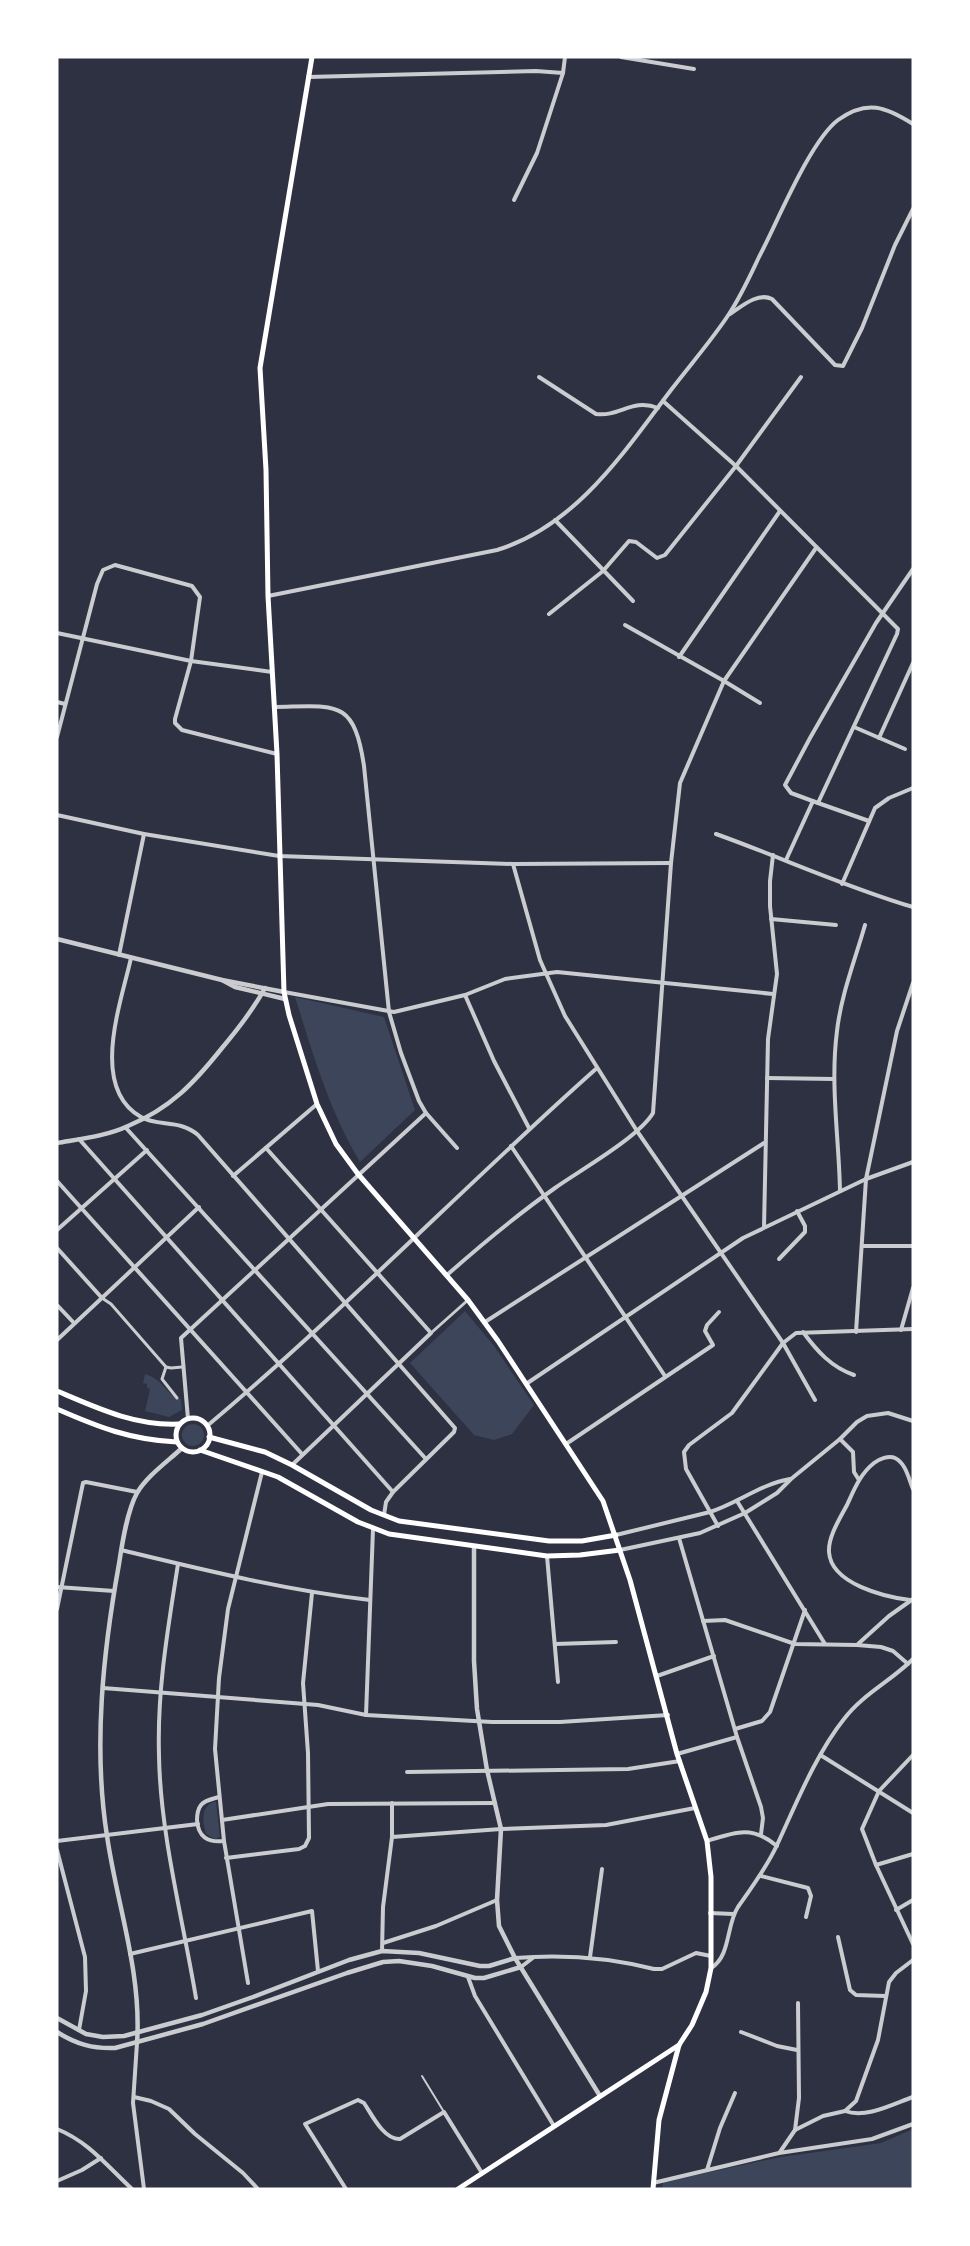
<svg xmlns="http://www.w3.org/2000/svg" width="970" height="2246" font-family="Literata,serif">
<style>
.green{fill:#3c4559}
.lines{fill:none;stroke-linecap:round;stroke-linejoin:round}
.service{stroke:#caccd0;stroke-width:2}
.pedestrian{stroke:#caccd0;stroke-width:3}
.minor{stroke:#caccd0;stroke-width:4}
.tertiary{stroke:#caccd0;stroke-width:4.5}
.secondary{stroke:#fff;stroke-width:5}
</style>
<rect width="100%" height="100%" fill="#2d3142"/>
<g class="green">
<path d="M295 997 384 1017 415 1110 360 1162C329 1110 313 1054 295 997Z"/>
<path d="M465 1311 494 1346 534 1405 512 1434 494 1440 474 1435 410 1363Z"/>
<path d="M145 1374C165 1380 165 1395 181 1399L182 1410 169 1417 145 1411 150 1389 147 1388V1384L143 1383Z"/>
<circle cx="193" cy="1435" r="11"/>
<path d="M213 1802H216L220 1837 215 1839 206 1834C203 1822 200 1808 213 1802Z"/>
<path d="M913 2129V2189H662L663 2182 781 2157 881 2143Z"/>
</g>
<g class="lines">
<path class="service" d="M422 2076 444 2112"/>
<g class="pedestrian">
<path d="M102 1298 111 1304 166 1367 171 1368 182 1367"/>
<path d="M431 1333 468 1300"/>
<path d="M166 1367 162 1379 177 1398"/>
</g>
<g class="minor">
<path d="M621 57 694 69"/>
<path d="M308 77 536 71 563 73 565 57"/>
<path d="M514 200 537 153 563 73"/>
<path d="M730 314C742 306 758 292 772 299L835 365 843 366 862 328 895 245 913 209"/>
<path d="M539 377 596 414C620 417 632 398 658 408"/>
<path d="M663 401 736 466 898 629 897 634 818 803 869 821"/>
<path d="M555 520 633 601"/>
<path d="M268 596 497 550C576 526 624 452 671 390 690 365 712 340 729 314 741 296 750 276 759 257 777 223 810 141 838 120 867 99 886 107 913 124"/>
<path d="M549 614 603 571 629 541 636 542 657 558 665 555 736 466 801 377"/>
<path d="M625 625 724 681 760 703"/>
<path d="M57 633 191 661 272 672"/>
<path d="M679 657 780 511"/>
<path d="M57 702 65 704"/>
<path d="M275 707C336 706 354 698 364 766L389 1012 401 1053 419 1101 426 1113 457 1148"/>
<path d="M854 727 905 749"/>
<path d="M57 737 97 584 103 570 115 565 192 586 200 597 191 661 175 719V723L182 730 277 754"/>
<path d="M879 738 913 663"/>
<path d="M818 803 791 793 785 785 810 738 876 623 913 569"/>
<path d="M57 815 144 834 279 856 513 864 671 863"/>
<path d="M716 834C783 858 845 887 913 907"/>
<path d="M786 860 813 801"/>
<path d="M513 864 540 960 565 1016 637 1131 783 1343 815 1400"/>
<path d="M842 884 875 808 889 798 913 788"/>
<path d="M771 919 836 925"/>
<path d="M119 955 144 834"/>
<path d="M131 958C121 1003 89 1088 141 1117 158 1127 180 1119 198 1135L455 1428 454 1432 393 1492 386 1502 384 1515"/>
<path d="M284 992 394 1012 465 995 505 979 557 972 773 994"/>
<path d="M465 995 494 1061 529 1128"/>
<path d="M767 1078 834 1079"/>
<path d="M126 1128 426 1459"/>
<path d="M79 1139 393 1492"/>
<path d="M511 1146 665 1376"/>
<path d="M266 1148 431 1333 292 1465"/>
<path d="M233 1176 317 1104"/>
<path d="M57 1181 302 1454"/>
<path d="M840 1191C839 1138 830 1085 837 1031 841 995 855 960 865 925"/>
<path d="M764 1227 768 1039 777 974 770 906V881L773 855"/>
<path d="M57 1230 147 1150"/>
<path d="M862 1246H913"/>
<path d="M57 1248 102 1298"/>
<path d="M779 1259 805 1232V1226L797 1211"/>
<path d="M447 1275C482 1244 517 1215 555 1188 579 1171 639 1137 653 1113L671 863 680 783 724 681 816 548"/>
<path d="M57 1305 74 1323"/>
<path d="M485 1322 764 1143"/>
<path d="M901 1330 913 1288"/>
<path d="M803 1332C817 1351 831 1367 854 1375"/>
<path d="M856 1332 866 1179 897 1031 913 983"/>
<path d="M57 1340 199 1207"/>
<path d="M526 1384 743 1238 866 1179 913 1162"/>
<path d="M188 1419 181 1338 426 1113"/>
<path d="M207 1426C342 1313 465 1185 597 1068"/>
<path d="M840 1439 853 1452 854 1472 859 1480"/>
<path d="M566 1444 713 1345 705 1331 707 1325 719 1312"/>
<path d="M737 1501 825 1644"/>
<path d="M718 1526 686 1469 684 1452 689 1445 732 1413 783 1343 796 1333 913 1329"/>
<path d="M616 1535 710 1512C738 1503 761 1484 790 1479"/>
<path d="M679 1538 737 1737 761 1807 763 1818 761 1834"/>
<path d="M121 1550C204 1570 285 1590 370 1600"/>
<path d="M620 1550 700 1533 745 1513 777 1493 791 1479 840 1439 857 1422 867 1416 888 1413 913 1421"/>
<path d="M547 1556 558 1682"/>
<path d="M178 1564C168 1628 157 1690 159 1755 160 1833 183 1920 196 1998"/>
<path d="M57 1587 114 1591"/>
<path d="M910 1600C885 1597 831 1584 829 1552 828 1537 840 1518 847 1505 854 1490 860 1474 874 1463 879 1459 889 1455 895 1458 906 1463 909 1480 913 1489"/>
<path d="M57 1609 83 1483 86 1482 137 1492"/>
<path d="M703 1621 725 1620 795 1644 857 1645 881 1647 893 1651 908 1664"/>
<path d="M555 1644 616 1642"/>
<path d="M858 1644 889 1616 913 1599"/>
<path d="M657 1676 714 1656"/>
<path d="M103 1688 318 1705 366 1715 492 1722H560L668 1715"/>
<path d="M366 1715 373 1529"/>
<path d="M735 1729 762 1721 770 1712 805 1610"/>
<path d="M677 1754 737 1737"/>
<path d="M913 1755 879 1791 862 1829 876 1865 913 1944"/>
<path d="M822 1756 913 1813"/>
<path d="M407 1772 628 1769 680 1761"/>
<path d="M219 1797C213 1799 205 1800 201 1805 198 1809 197 1815 197 1820 198 1837 208 1843 224 1841"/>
<path d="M222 1820 328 1804 495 1803"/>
<path d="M392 1837 501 1829 606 1825 695 1808"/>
<path d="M57 1841 198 1824"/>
<path d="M707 1841C735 1832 752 1825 777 1846"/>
<path d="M57 1850 85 1957 86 1991 79 2030"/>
<path d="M226 1858 299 1849 305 1846 309 1838 308 1753 303 1683 312 1593"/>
<path d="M876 1865 913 1854"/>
<path d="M761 1876 808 1888 811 1896 806 1917"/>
<path d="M896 1910 913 1900"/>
<path d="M710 1913 733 1914"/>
<path d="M838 1937 850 1990 856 1995 885 1996"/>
<path d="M383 1943 436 1926 497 1900"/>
<path d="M382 1951 383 1907 392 1837V1803"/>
<path d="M130 1954 312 1911 318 1971"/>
<path d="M590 1957 602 1869"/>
<path d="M515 1958C563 1954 607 1957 654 1969H662L696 1953 711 1956"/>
<path d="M521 1967 534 1957"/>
<path d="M711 1968C731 1956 726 1925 738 1907 752 1887 767 1867 777 1845 796 1804 816 1754 844 1719 863 1694 891 1681 913 1659"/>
<path d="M468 1977 475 1996 554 2126"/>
<path d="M248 1983 224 1841 215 1749 219 1678 228 1609 262 1472"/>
<path d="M741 2032 777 2046 797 2050"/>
<path d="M137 2043 133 2103 144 2189"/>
<path d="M134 2097 151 2101 169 2109 195 2134 243 2173 258 2189"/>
<path d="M845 2111C866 2119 893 2104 913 2097"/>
<path d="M57 2129C89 2142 107 2166 132 2189"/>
<path d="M795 2130 799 2098 798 2003"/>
<path d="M780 2152 795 2130 823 2116 845 2111 856 2101 878 2040 889 1982 896 1973 913 1960"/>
<path d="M707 2170 720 2128 735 2093"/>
<path d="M57 2181 82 2170 101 2158"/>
<path d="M653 2183 779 2153 872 2139 913 2124"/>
<path d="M346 2189 305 2124 358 2100 364 2103C372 2115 384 2140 400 2139L444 2112 482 2173"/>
</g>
<g class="tertiary">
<path d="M57 939 222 980 284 992"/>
<path d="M222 980 235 987 285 999"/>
<path d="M57 1143C80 1139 107 1136 128 1126 171 1108 194 1083 222 1048 238 1029 253 1010 265 988"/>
<path d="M474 1547V1661L477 1709 487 1770 501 1829 497 1900 499 1926 515 1958 600 2096"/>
<path d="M57 2018 86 2034 103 2037 124 2036 202 2015 253 1997 349 1960 382 1951 419 1953 480 1966H489L515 1958"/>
<path d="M57 2032C76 2044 93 2049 115 2048L203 2024 347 1973 383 1962 399 1961 432 1966 475 1978H484L521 1967"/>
<path d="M137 2043C142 1973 117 1905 107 1836 93 1747 103 1652 119 1564 122 1544 127 1511 137 1493 147 1476 167 1462 182 1448"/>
</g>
<g class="secondary">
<path d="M312 57 260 368 266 470 268 596 277 754 284 992 289 1015 317 1104 336 1144 358 1174 468 1300 498 1341 603 1501 630 1580 677 1754 707 1841 711 1877V1968L706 1992 692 2025 679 2045 659 2120 653 2189"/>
<path d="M57 1391C97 1408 135 1426 179 1424"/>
<path d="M57 1409C98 1427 131 1440 177 1442"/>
<circle cx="193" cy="1435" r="17"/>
<path d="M209 1437 265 1452 292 1465 371 1510 399 1521 549 1541H582L616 1535"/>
<path d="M200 1450 278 1477 358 1522 389 1534 547 1556 580 1555 620 1550"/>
<path d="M458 2189 679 2045"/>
</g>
</g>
<rect width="970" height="2246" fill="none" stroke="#ffffff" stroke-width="117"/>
</svg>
